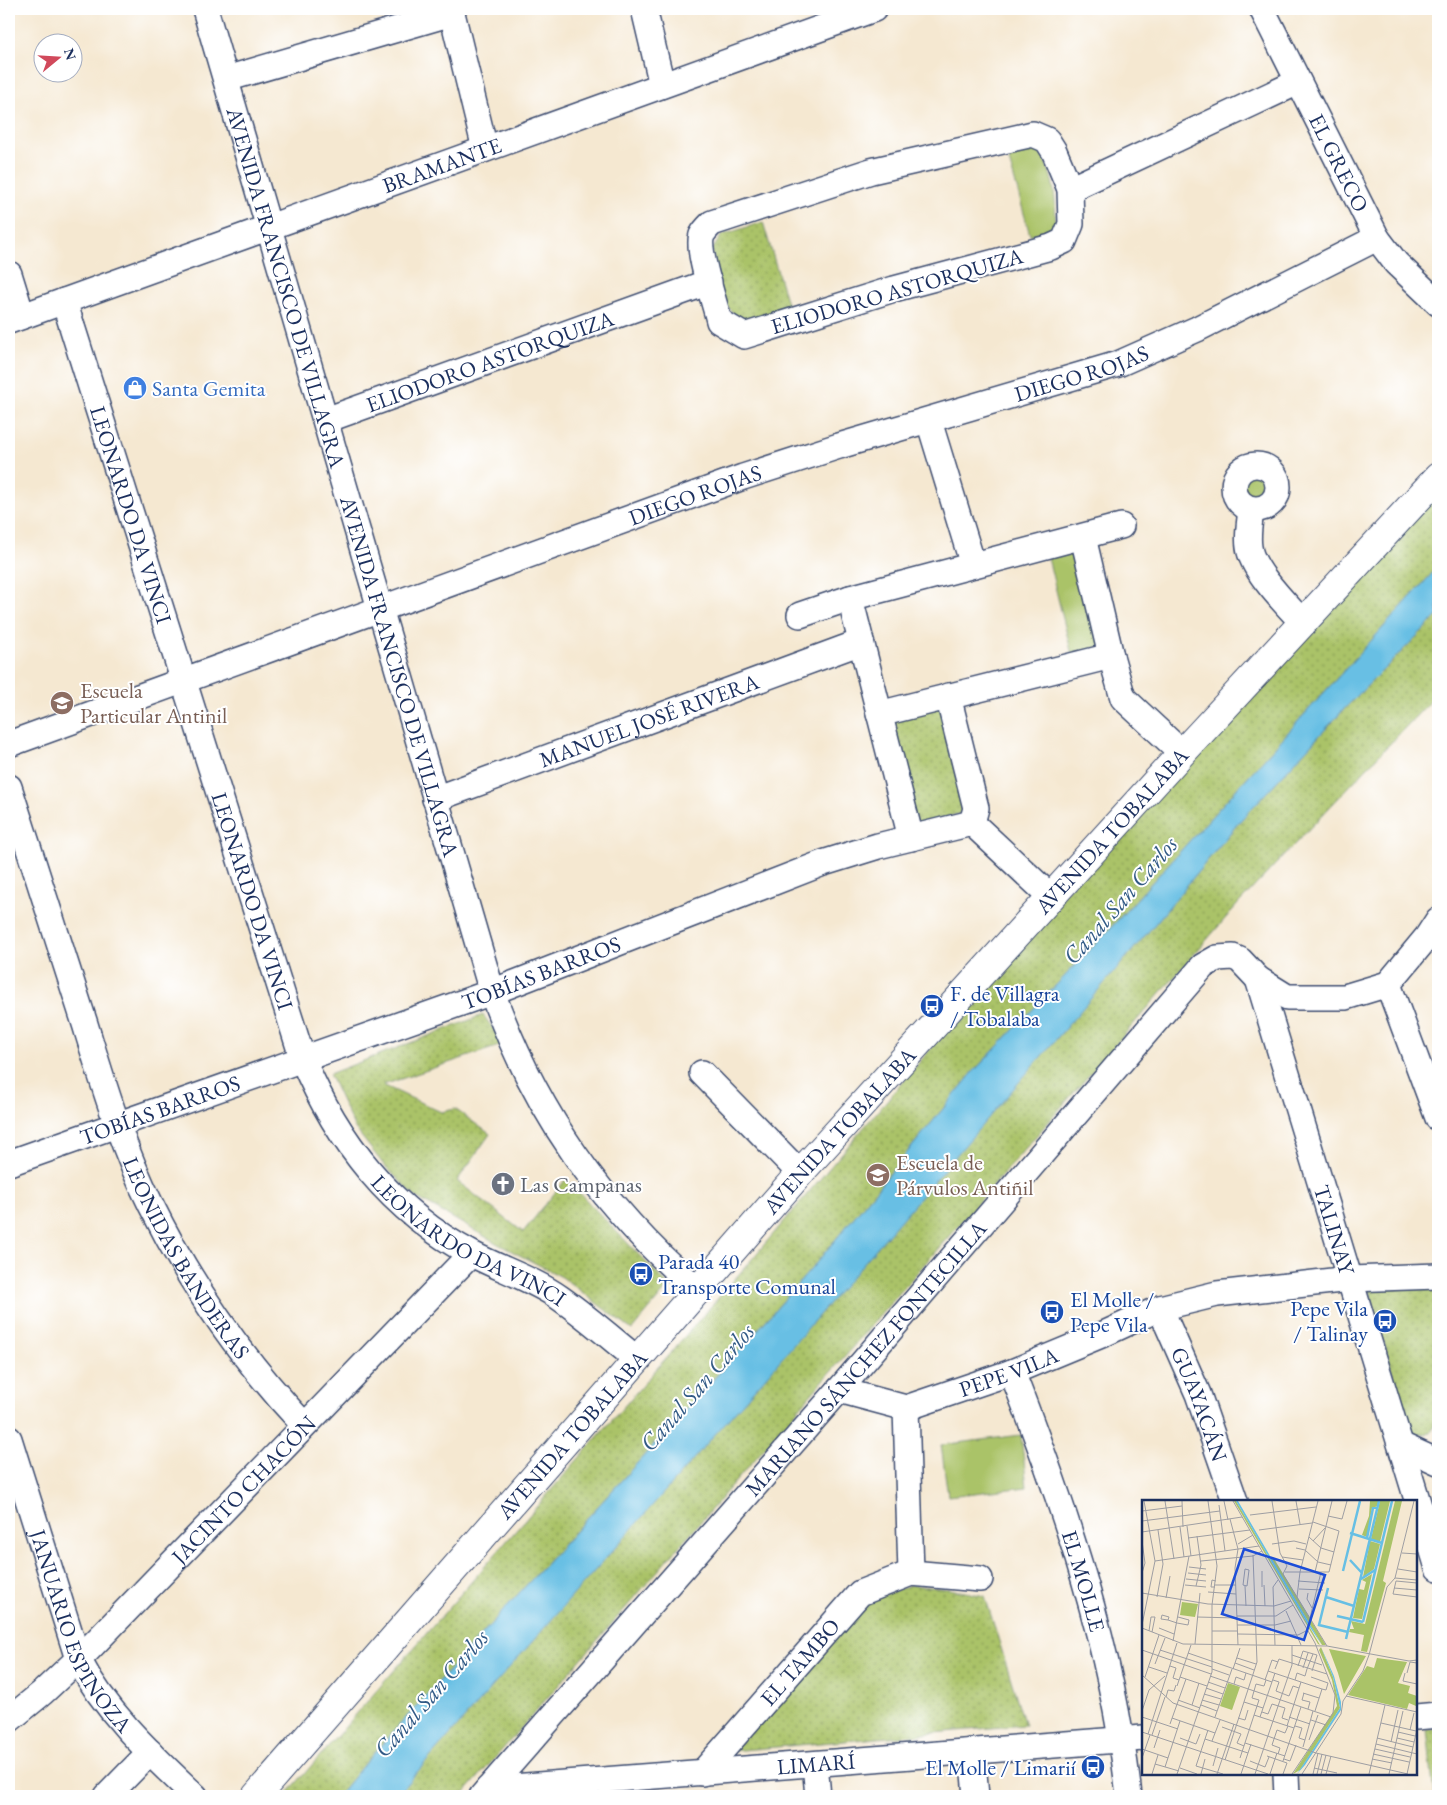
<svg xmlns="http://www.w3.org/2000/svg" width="1447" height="1805" font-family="'EB Garamond',serif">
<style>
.grass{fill:#aac368;stroke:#627963}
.park{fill:url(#park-dots);stroke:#627963}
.water{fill:#67bfe4;stroke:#4177a1}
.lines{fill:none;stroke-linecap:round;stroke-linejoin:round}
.minor-casing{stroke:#3c4b6f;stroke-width:28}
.major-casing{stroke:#3c4b6f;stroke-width:30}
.minor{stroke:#fff;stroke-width:25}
.major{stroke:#fff;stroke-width:28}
.labels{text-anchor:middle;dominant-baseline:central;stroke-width:4;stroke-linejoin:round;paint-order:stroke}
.street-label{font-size:22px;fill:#1b2f5e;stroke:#fff}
.shop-label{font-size:22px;fill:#366cbe;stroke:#fff;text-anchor:start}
.education-label{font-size:22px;fill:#785e54;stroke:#fff;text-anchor:start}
.transit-label{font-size:22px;fill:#164399;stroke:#fff;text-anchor:start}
.worship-label{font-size:22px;fill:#5b616d;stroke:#fff;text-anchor:start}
.water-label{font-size:24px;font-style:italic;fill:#325a86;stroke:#fff}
.inset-river{fill:none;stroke:#67bfe4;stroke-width:2.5}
.inset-road{fill:none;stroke:#9e9ea3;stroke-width:1}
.view{fill:#1d4ed8;fill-opacity:0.15;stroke:#1d4ed8;stroke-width:2.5}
.inset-edge{fill:none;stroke:#1b2f5e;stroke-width:2.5}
</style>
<defs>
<pattern id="park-dots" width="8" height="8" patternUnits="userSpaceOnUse" patternTransform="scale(1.25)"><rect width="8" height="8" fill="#aac368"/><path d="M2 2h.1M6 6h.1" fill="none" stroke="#8a9f59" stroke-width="1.8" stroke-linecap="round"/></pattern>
</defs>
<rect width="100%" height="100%" fill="#fff"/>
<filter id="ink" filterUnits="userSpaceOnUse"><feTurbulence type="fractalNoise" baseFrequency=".02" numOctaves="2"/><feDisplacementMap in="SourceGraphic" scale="10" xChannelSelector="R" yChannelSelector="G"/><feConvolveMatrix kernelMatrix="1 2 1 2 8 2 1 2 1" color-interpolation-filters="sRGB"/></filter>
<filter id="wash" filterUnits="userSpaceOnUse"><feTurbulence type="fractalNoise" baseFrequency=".0096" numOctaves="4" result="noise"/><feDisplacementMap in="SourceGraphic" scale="20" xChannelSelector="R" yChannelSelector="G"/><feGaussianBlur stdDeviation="1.12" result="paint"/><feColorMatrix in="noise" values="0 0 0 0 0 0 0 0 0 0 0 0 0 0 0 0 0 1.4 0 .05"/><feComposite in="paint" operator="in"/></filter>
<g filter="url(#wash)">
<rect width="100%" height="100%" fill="#f5e8d1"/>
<g class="grass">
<path d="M1037 148C1054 170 1057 201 1055 228L1030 235 1008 157Z"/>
<circle cx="1256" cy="489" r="16"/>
<path d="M1066 553 1083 561 1102 646 1072 655 1048 558Z"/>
<path d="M1021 1435 1027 1487 948 1496 941 1445Z"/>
</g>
<g class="park">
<path d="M763 222 789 310 742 324 722 300 712 250 722 235Z"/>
<path d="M1438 494V567L1107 932 975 1070 813 1267 749 1340 365 1763 338 1796H285L746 1266 1053 905Z"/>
<path d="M1438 615V693L1238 904 462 1796H396L1155 924 1239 822 1347 706Z"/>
<path d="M940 703 964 778 962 813 912 826 888 718Z"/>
<path d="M483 1015 505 1044 383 1085 441 1112 455 1109 490 1134 457 1181 523 1232 566 1179 669 1286 632 1330 562 1277 498 1244 414 1196 383 1164 354 1127 329 1074Z"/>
<path d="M1438 1287V1417L1431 1433 1410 1435 1369 1289Z"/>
<path d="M910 1585 950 1589 985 1596 1025 1725 731 1751 865 1602Z"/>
<path d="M1438 1729V1796H1434L1427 1730Z"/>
</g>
<path class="water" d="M1438 567V615L1347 706 1239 822 1155 924 770 1372 396 1796H338L365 1763 749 1340 813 1267 975 1070 1107 932Z"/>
</g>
<g filter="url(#ink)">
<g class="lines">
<g class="minor-casing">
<g id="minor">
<path id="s1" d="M205 9 492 992C535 1112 602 1207 698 1290"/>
<path d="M451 9 485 149"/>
<path d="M644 9 662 85"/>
<path id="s2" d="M1262 9 1377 238 1396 263 1438 303"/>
<path d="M226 79 452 13"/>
<path d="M1033 134 1047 140 1054 151 1070 189 1071 224 1064 241 1051 247 894 289 744 336 719 321C715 303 696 250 702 235 704 231 709 226 712 223L871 171Z"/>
<path d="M1070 189 1298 82"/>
<path d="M9 274 22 316"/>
<path id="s3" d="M64 301 303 1060C337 1141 392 1212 472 1254 500 1269 533 1279 560 1298 587 1317 612 1339 638 1360"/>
<path id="s4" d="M9 321 874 9"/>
<path id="s5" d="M326 420 709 282"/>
<path d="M929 421 973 565"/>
<circle cx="1256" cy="487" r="22"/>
<path d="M1251 509C1250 521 1247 535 1249 547 1252 571 1287 605 1303 623"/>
<path d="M1083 537 1111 656 1123 698 1182 753"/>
<path d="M850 598 911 838"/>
<path d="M800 615 850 598 1121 526"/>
<path d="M948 696 976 808 972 823"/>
<path d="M879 714 1111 656"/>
<path id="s6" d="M9 744 743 477 839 446 1118 364 1197 329 1377 238"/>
<path id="s7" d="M9 787C34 866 59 945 85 1024 104 1086 122 1147 151 1205 191 1286 242 1359 304 1425"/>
<path id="s8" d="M435 799 861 642"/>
<path id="s9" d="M1258 979 1438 1568"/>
<path d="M1388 984 1438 1118"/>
<path d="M702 1073 800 1173"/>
<path id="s10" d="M9 1163 492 992 823 863 878 846 972 823 1051 897"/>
<path id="s11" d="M1160 1308 1198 1394 1235 1501"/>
<path id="s12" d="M1012 1372C1065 1508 1113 1650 1129 1796"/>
<path id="s13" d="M839 1390 906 1408 1012 1372 1106 1333 1160 1308 1217 1294 1350 1279 1438 1276"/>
<path d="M906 1408 911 1573"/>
<path id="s14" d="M9 1439 78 1659C106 1713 152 1755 195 1796"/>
<path d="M1401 1445 1438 1462"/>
<path d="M1416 1717 1438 1715"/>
<path id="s15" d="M9 1720 42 1693 87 1651 471 1254"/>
<path d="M972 1751 976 1796"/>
<path d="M815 1764 818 1796"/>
<path id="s16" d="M702 1773 860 1593 911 1573 980 1579"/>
<path d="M1286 1774 1287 1796"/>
<path id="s17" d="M488 1789 1143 1738"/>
<path d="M107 1796 150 1752"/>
<path id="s18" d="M482 1796 839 1390 1203 966 1217 958 1233 957 1240 960 1258 979 1287 997H1345L1388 984 1427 937 1438 920"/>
</g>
</g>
<g class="major-casing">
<g id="major">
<path id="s19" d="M256 1796 800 1173 1182 753 1438 477"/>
</g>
</g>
<use href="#minor" class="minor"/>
<use href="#major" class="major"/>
</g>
</g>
<defs>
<g id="shop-disc" transform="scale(1.25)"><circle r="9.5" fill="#3f7fe0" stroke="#fff"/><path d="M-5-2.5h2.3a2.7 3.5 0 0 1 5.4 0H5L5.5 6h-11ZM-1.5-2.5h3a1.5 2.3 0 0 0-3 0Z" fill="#fff"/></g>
<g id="school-disc" transform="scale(1.25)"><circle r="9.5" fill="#8d6e63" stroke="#fff"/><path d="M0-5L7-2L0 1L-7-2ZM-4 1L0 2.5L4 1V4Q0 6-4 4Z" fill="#fff"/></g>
<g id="bus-disc" transform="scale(1.25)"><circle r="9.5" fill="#1a4fb4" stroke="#fff"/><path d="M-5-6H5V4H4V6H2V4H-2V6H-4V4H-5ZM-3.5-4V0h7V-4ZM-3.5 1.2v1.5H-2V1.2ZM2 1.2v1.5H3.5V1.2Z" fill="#fff"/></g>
<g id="church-disc" transform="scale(1.25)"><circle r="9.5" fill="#6b7280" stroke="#fff"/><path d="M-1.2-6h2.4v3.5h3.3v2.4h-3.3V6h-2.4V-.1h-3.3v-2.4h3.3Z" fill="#fff"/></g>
</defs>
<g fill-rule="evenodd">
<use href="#shop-disc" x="135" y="388"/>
<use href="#school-disc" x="62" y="703"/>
<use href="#bus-disc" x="932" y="1006"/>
<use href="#school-disc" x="878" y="1175"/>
<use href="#church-disc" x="503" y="1184"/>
<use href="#bus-disc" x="641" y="1274"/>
<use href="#bus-disc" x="1052" y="1312"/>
<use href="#bus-disc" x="1385" y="1321"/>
<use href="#bus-disc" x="1093" y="1767"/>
</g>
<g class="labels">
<g class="street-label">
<text stroke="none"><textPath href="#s2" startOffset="172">EL GRECO</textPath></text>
<text stroke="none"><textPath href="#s4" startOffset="460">BRAMANTE</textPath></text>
<text stroke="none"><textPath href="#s1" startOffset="290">AVENIDA FRANCISCO DE VILLAGRA</textPath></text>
<text transform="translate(897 291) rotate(-16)">ELIODORO ASTORQUIZA</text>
<text stroke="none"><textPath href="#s5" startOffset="174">ELIODORO ASTORQUIZA</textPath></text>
<text stroke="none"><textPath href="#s6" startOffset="1135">DIEGO ROJAS</textPath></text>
<text stroke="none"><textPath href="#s6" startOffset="730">DIEGO ROJAS</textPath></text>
<text stroke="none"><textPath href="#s3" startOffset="224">LEONARDO DA VINCI</textPath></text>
<text stroke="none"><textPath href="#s1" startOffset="695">AVENIDA FRANCISCO DE VILLAGRA</textPath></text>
<text stroke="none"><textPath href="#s8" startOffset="228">MANUEL JOSÉ RIVERA</textPath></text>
<text stroke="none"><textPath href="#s19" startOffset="1290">AVENIDA TOBALABA</textPath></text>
<text stroke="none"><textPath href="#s3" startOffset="629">LEONARDO DA VINCI</textPath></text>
<text stroke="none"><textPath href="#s10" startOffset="565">TOBÍAS BARROS</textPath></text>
<text stroke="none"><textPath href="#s10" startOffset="160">TOBÍAS BARROS</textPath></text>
<text stroke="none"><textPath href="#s19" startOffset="885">AVENIDA TOBALABA</textPath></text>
<text stroke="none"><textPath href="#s9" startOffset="262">TALINAY</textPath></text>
<text stroke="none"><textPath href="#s3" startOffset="1048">LEONARDO DA VINCI</textPath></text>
<text stroke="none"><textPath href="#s7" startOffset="505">LEONIDAS BANDERAS</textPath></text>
<text stroke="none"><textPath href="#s18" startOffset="582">MARIANO SÁNCHEZ FONTECILLA</textPath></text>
<text stroke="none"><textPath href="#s13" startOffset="178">PEPE VILA</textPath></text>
<text stroke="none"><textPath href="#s11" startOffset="104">GUAYACÁN</textPath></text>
<text stroke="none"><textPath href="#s19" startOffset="480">AVENIDA TOBALABA</textPath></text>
<text stroke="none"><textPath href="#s15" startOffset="329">JACINTO CHACÓN</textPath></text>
<text stroke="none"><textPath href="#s12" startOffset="221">EL MOLLE</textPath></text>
<text stroke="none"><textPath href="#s14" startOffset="206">JANUARIO ESPINOZA</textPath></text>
<text stroke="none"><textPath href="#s16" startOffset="148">EL TAMBO</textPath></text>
<text stroke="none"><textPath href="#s17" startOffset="329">LIMARÍ</textPath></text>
</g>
<g class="shop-label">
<text x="152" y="388">Santa Gemita</text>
</g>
<g class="education-label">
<text x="80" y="690">Escuela<tspan x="80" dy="25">Particular Antinil</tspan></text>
<text x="896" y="1162">Escuela de<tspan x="896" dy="25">Párvulos Antiñil</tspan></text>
</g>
<g class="transit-label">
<text x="950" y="993">F. de Villagra<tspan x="950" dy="25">/ Tobalaba</tspan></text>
<text x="658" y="1261">Parada 40<tspan x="658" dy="25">Transporte Comunal</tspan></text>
<text x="1070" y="1299">El Molle /<tspan x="1070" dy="25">Pepe Vila</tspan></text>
<text x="1368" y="1308" text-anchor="end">Pepe Vila<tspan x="1368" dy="25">/ Talinay</tspan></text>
<text x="1076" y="1767" text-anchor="end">El Molle / Limarií</text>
</g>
<g class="worship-label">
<text x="520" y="1184">Las Campanas</text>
</g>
<g class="water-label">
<text transform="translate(1120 900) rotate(-49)">Canal San Carlos</text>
<text transform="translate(697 1387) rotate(-49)">Canal San Carlos</text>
<text transform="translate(431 1693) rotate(-49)">Canal San Carlos</text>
</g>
</g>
<g transform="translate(1142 1500)">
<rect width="275" height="275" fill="#f5e8d1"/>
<path d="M228 1H237L236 6 230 8 225 37 220 35 227 16ZM238 1H248L238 42 229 39ZM253 1H260L241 81 244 83 225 152 219 151 222 135 207 132 208 129H212L209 121 223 124ZM228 41 238 44 232 69 221 77ZM230 74 220 119 211 118 217 89 222 90 224 82 220 80ZM40 102 56 104 53 117 38 115ZM86 183 98 187 90 210 78 206Z" fill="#aac368"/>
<path d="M92 1H94L178 145 176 144ZM128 57H131L184 145H180ZM179 147 191 177 198 208 158 270 151 274 195 206 190 180 177 150ZM187 149 224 156 202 194 196 173ZM235 158 265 162 256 183 268 186 266 193 275 196 274 206 267 203 265 209 206 195 225 166 232 168Z" fill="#aac368"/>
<path d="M94 1H96L180 145 165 123ZM179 147 192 176 199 202V210L163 265 155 274 198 208 191 177Z" fill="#67bfe4"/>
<path class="inset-river" d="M208 33 240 43M225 38 231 8 236 7M208 60 220 73M201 71 218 1M219 79 233 70M186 88 177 125 206 132M184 97 212 106M195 116 221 122M221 122 250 1M204 139 237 1"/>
<path class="inset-road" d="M23 1 32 59M40 1 41 27M82 1 86 20M91 1 173 143 193 195 191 213 150 274M130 1 138 53 145 66 141 74 185 146M154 1 158 24M77 5 83 51M0 11 40 6M108 15 174 7M186 16 200 19 205 1M88 19 96 49 93 68 96 145M0 21 78 11M45 26 49 56M38 27 42 57M117 30 170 23M0 32 100 17M167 37 179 48 192 52M46 38 108 30M0 41 3 63 0 73M171 41 183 28M96 44 111 35M130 44 152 41 164 44M154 48 163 50 176 62 189 65M260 53 275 54M140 57 161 60M13 61 117 46M59 61 111 56 120 51M47 67 64 69M103 69 107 70 105 86 101 85ZM256 69 275 72M143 72H187L197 31 171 22M173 72 190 1M46 73 64 75M253 78 275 80M44 79 64 81M156 81 183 83M275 83 254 81 251 94 275 97M43 85 64 87M73 85H94M122 85 123 106M54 86 59 65 55 36M103 86 104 106M73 87H69L70 80 74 81M120 87V71M252 88 275 90M157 89 181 90M66 92 94 94M0 93 66 104 132 106 149 101M166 93 165 99 170 108M15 97 21 64 16 30M155 97 158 72 176 1M24 98 28 76M144 111 159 145M95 116H134L151 105M55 117 95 118M168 118 179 72M26 120 27 117 20 115 19 119 26 120 35 123 46 125 47 120 36 117M0 125 13 61 2 1M95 125H133L149 121M0 128 41 144 185 146 267 161 275 160M17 128 32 134M7 131 9 117H13L10 132M70 131H95M95 134 156 135 166 130M31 141 47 56M53 144 58 93M133 145 131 87 136 80M0 150 69 174M18 150 70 167M46 153 130 182M150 155 180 165M227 155 245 87 253 78 272 1M95 158 114 164M93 163 112 170M13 164 23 138M28 166 34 168 31 178 37 180M156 166 161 151 175 155 170 171M7 167 25 173M161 168 166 153M70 169 87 175M91 169 98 148M133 169 137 159 185 174M165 169 171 154M126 171 180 189M263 173 261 181 275 184M265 173 268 162 275 163M0 175 31 203 174 253 266 274M68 176 189 217M3 177 17 135M38 177 65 186M169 177 186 183 184 190 180 189M123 180 130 160 136 162M131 180 137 182 134 191 147 196 151 186 157 188M153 180 155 173 163 176 165 169M66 182 83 188M92 184 94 177 102 180 104 173M35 186 49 145M64 188 81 194M161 193 177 198M162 193 160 200 168 202 166 209M62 194 79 199M204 196 275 212M24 197 26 190 32 191 34 185M36 200 58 208M60 200 77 205M102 202 121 208M50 205 57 183M59 205 75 211M0 211 7 190 23 176M173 211 180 189M120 212 126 214 130 204 143 208 140 218 146 220M112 215 152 228M0 217 36 229M73 217 90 169M118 217 133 173M147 217 168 224M30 218 73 233M96 218 103 220 106 210M169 220 184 225M239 223 274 231M28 224 44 179M145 226 159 182M153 226 160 228 157 238 163 240M80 227 99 234 95 243 102 246M66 230 54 266 81 274M268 230 272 213M0 232 126 274M256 232 273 236M6 234 35 143M10 235 23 197M38 238 54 244 58 234M235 238 271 247M255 238 272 242M63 239 106 253M167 240 176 215M70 241 78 220M249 242 256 210M103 243 143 256M234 244 275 254M161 247 171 211M12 248 18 230M0 249 26 258M233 249 268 257M136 254 138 248 130 245 135 230 143 233 146 226M231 254 267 262M125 256 145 263 141 274M0 258 8 235M98 258 117 200 110 198 114 184 122 186 124 180M142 259 148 261 154 245M230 259 250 263M83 260 115 162 111 55M108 261 123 267 127 257M141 261 159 207M13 264 37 271M71 266 76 248M23 267 38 221M38 268 55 274M172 268 195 273M10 274 16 255M35 274 70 172V105L75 66 66 1M59 274 63 259M75 274 92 224M99 274 109 244M113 274 150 165V145M128 274 135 253M160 274 199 214 201 201 221 171 227 155M171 274 176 253M175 274 180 254M179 274 184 255M184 274 189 256M227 274 243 205M247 274 261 211M265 274 275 229"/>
<path class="view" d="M102 49 183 75 162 140 80 114Z"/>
<rect width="275" height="275" class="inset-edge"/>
</g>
<rect width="1447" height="1805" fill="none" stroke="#fff" stroke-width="30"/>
<g transform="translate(58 58) rotate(72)"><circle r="24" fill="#ffffff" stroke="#a4acbf"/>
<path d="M0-4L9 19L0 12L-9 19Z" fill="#d1495b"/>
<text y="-8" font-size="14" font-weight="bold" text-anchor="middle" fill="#1b2f5e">N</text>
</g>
</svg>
